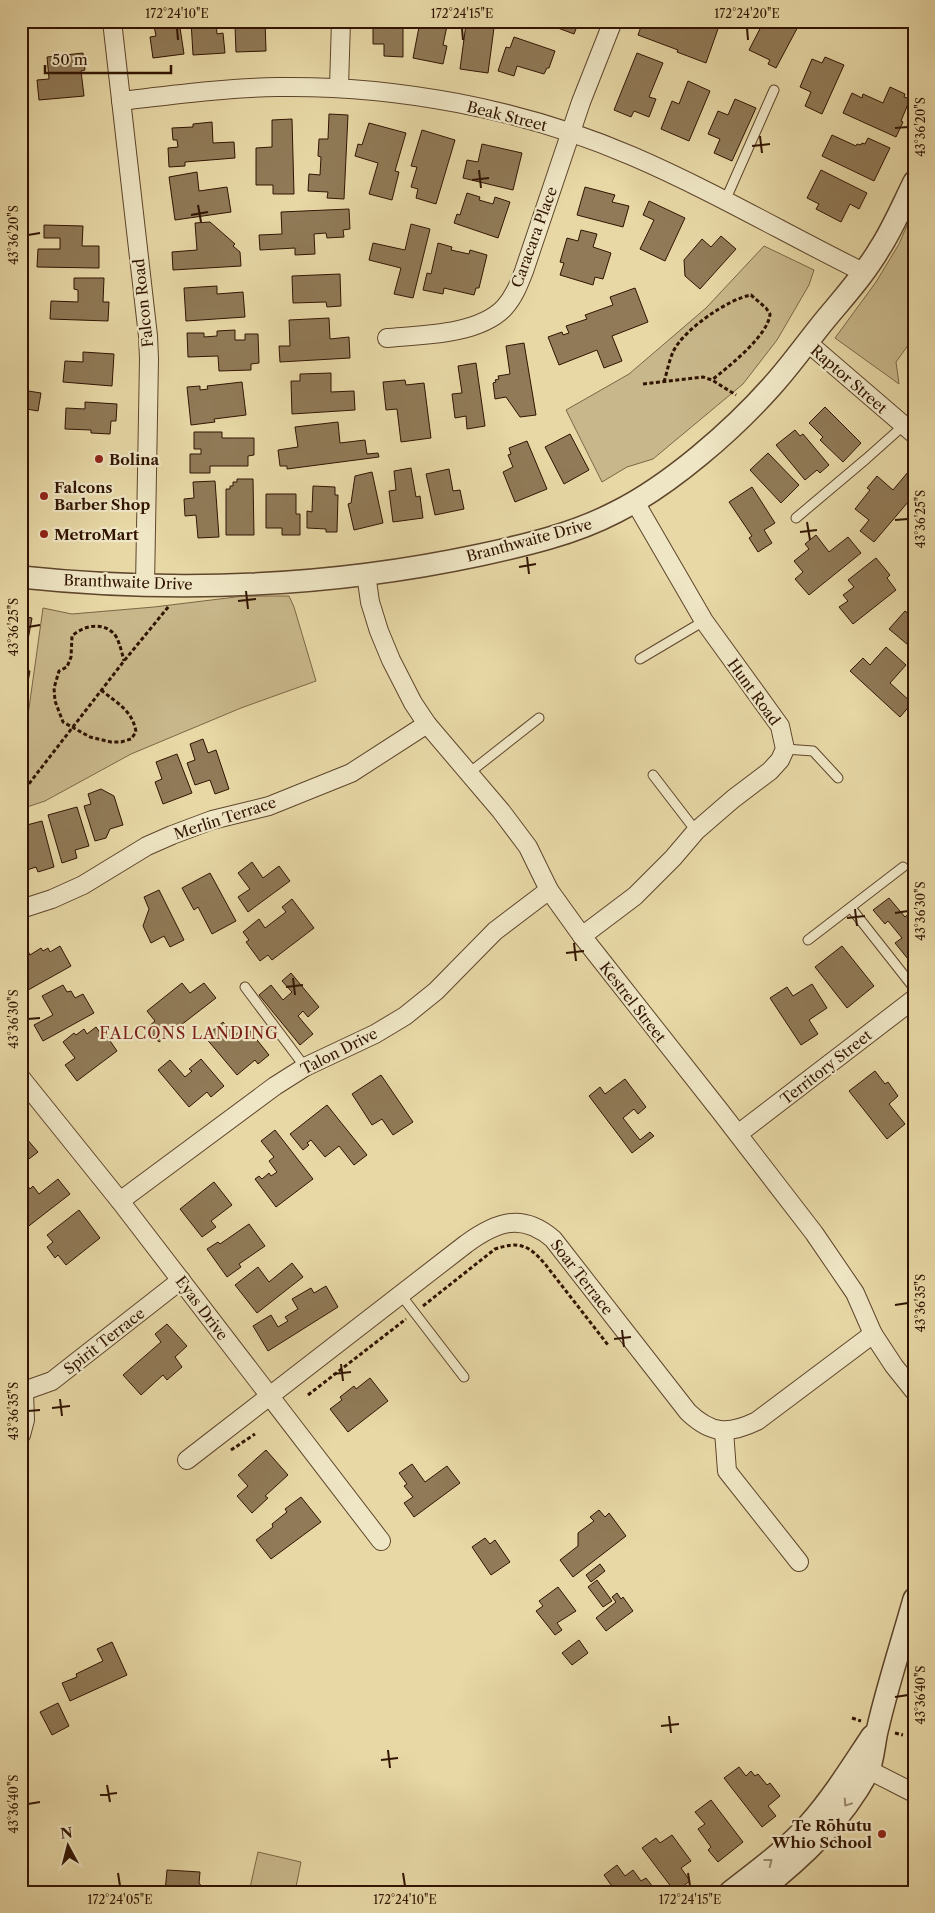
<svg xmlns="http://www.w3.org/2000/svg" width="935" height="1913" font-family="'Libre Caslon Text',serif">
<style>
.green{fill:#c8b78a;stroke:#7c6646}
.building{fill:#907a57;stroke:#311402}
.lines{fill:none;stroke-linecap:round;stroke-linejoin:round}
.service-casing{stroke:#5e452b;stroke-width:11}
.minor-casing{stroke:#5e452b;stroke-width:20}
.tertiary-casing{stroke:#5e452b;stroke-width:24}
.path{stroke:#311402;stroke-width:3;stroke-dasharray:4 2.5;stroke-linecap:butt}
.service{stroke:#efe6c5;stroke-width:9}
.minor{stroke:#efe6c5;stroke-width:18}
.tertiary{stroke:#efe6c5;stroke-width:21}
.oneway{stroke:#9a886d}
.ticks{fill:none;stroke:#311402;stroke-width:2}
.poi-dot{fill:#8f2418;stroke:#efe6c5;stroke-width:2}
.labels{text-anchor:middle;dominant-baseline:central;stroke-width:4.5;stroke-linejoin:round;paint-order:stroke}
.street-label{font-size:15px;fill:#311402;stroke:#efe6c5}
.poi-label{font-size:15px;font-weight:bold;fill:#311402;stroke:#efe6c5;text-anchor:start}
.neighbourhood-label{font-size:16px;letter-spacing:1px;fill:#7a1f14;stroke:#efe6c5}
.neatline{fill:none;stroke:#311402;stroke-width:2}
.ticks-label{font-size:12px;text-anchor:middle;fill:#311402}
</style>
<rect width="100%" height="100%" fill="#e7d8a6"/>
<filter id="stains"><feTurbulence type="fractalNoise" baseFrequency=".004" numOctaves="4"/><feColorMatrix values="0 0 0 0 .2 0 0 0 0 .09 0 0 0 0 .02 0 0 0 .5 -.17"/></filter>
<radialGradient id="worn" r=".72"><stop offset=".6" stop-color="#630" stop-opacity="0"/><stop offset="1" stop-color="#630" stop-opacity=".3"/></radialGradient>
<g class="green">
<path d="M914 209V337L896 362 899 384 835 338 876 282 899 244Z"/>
<path d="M764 246 814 270 809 285 777 340 743 384 653 459 627 467 602 482 566 410 629 374 706 308Z"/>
<path d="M244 596H289L294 607 316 681 241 708 131 754 45 801 21 809V765L43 608 72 614 154 607Z"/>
<path d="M258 1852 301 1862 295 1892H249Z"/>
</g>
<g class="building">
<path d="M153 21H179L184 54 153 58 150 37 156 36Z"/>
<path d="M191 21H216L217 34 223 33 225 53 193 55Z"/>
<path d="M241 21H265L266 51 236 52 235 26H241Z"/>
<path d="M373 21H403V57L384 56V44H373Z"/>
<path d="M428 21H448L443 45 447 46 443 64 413 58 419 27 427 28Z"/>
<path d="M539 21H579L574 34Z"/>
<path d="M643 21H657L676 28 679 21 692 26 694 21H706L719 26 706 63 677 52 678 50 638 35Z"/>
<path d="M764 21 769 24 771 21H801L776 68 768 64 770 60 749 50Z"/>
<path d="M854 21H866L862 27Z"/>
<path d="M466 24 494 28 488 73 460 69Z"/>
<path d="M514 37 555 51 549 68H547L544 74 517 66 514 76 498 71 506 47 510 48Z"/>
<path d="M83 53 85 70 81 71 84 96 39 100 37 80 49 79 47 57Z"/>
<path d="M637 53 663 63 649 97 656 99 649 117 634 111 631 117 614 110Z"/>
<path d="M825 57 844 65 822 114 805 106 811 92 800 87 812 59 822 63Z"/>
<path d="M688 81 710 91 689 141 661 129 672 101 679 104Z"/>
<path d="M890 87 905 94 904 97 910 99 901 121 903 122 896 137 843 113 852 93 862 98 863 94 883 103Z"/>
<path d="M735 99 756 108 732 161 714 153 720 139 708 134 718 111 728 115Z"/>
<path d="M329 114 348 115 344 199 327 198 328 192 308 191 309 174 320 175 321 157 318 156 319 139H328Z"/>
<path d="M292 119 294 194H273V185H256V148L272 147V120Z"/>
<path d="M212 122 213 143 234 142 235 158 185 162V166L169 167 168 148 178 147 177 140H173L172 128 193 127V124Z"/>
<path d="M369 123 406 133 395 171 399 172 392 200 369 194 378 163 355 156 358 144 362 145Z"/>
<path d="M422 130 455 140 436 204 416 198 418 189 411 187 417 167 411 166Z"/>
<path d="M832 135 856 146 857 144 861 145 862 143 865 144 868 138 890 148 874 181 822 156Z"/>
<path d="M482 144 522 153 513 190 463 178 467 160 478 162Z"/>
<path d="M821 170 867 193 859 209 850 204 841 222 816 209 819 204 807 198Z"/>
<path d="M197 172 199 191 227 187 231 212 175 220 169 177Z"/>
<path d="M585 187 615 195 612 202 629 206 623 227 577 215Z"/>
<path d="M467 193 480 197 479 200 493 204 495 197 510 202 498 238 454 223 457 214 460 215Z"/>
<path d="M649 201 685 218 665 261 640 249 654 220 643 215Z"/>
<path d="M349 209 350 229 343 230 344 237 327 238 326 233 314 234 315 254 295 255V248L260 250 259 235 282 234 281 212Z"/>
<path d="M210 222 235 244 233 246 240 252 241 266 173 270 172 252 197 250 195 223Z"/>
<path d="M411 224 430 229 413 298 394 294 401 268 369 260 373 243 405 250Z"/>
<path d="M44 225 83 226 82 246H99V268L37 267 38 249H60V238H44Z"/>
<path d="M581 230 597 234 593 247 611 253 603 279 595 277 593 285 560 275 564 263 560 262 567 238 578 241Z"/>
<path d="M721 236 736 249 700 289 685 276 684 260 702 239 711 247Z"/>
<path d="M438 243 452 247 451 250 469 254 470 250 487 255 479 288H476L474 295 444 288 443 294 423 290 427 273 431 274Z"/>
<path d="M340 274 341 306 327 307 326 302 293 303 292 276Z"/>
<path d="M74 278H104L103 302H109L108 321 50 319 51 301 78 302V290L74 289Z"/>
<path d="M21 284H27L26 301 21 300Z"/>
<path d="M217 286V294L243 292 245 317 186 321 184 288Z"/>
<path d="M635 288 648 322 612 336 622 361 604 368 597 350 559 365 548 337 562 332 563 335 569 333 566 326 587 319 585 315 613 305 610 297Z"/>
<path d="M329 318 330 339 349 337 350 358 280 362 279 346H290L289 320Z"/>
<path d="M235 330V340H245V334H258L259 363 251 364V370L219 371 218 356 188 357 187 333H204V337L217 336V331Z"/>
<path d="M524 343 536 415 520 417 506 397 495 399 493 383 496 382 495 380 499 379 498 376 510 374 506 346Z"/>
<path d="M83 352 114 354 112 386 63 382 65 361 83 362Z"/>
<path d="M476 363 485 426 467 429 466 416 455 418 452 394 462 393 458 366Z"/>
<path d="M331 373V392L354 391 355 410 292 414 291 381H300V374Z"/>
<path d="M21 376 24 377 22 390 41 393 38 411 21 408Z"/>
<path d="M405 380 406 385 424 383 431 438 401 442 397 409 386 410 383 382Z"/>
<path d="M242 382 246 415 214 419 215 422 191 425 187 387 200 386V390L208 389 207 386Z"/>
<path d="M85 402 117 404 116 421H111L110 434 91 433V430L65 429 66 408 85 409Z"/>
<path d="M825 407 861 443 843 462 820 440 823 437 809 423Z"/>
<path d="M338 422 340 443 365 440 367 454 378 453 379 457 287 469V466H280L278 450 298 447 295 427Z"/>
<path d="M795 430 800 436 803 434 829 465 820 473 817 470 805 480 776 445Z"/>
<path d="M194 432H222V438H254V455L248 456V466H210V473H190V454H201V449H194Z"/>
<path d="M570 434 589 470 564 484 545 447Z"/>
<path d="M527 441 547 489 515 502 503 472 513 467 508 455 511 454 509 448Z"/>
<path d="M768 453 799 485 781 503 750 470Z"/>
<path d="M411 468 416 497 420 496 423 518 393 522 389 491 396 490 394 471Z"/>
<path d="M449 469 453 491 460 490 464 509 435 515 426 474Z"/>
<path d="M372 472 383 523 354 530 348 504 351 503 355 476Z"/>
<path d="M908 472 914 477V495L874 542 860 531 869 520 855 509 870 490 867 488 877 476 893 490Z"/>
<path d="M21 474 26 476 21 494Z"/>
<path d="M237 479H253L254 535H226V489H230V486H233V482H237Z"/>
<path d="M215 481 219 537 198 538 196 515 185 516 184 499 194 498 193 482Z"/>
<path d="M313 486 335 487V495H338L337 532H326V529L307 528V511L312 512Z"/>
<path d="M752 487 775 523 764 530 772 543 758 552 749 538 752 536 729 502Z"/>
<path d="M266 494H296V514H300V535H282V528H266Z"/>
<path d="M816 535 829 552 848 537 861 553 809 595 795 579 803 572 794 561 809 549 805 544Z"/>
<path d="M876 558 890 575 887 578 896 590 853 624 839 607 848 601 843 595 854 587 848 580Z"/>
<path d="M905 611 914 618V650L889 629Z"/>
<path d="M21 616 32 618 27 645 21 644Z"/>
<path d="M886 647 906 665 890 683 912 703 900 717 850 671 863 658 870 665Z"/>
<path d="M21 670 30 671 27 687 21 686Z"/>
<path d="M203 739 208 753 216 750 229 789 215 794 210 780 195 785 187 763 195 760 190 744Z"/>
<path d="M177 754 192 793 163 804 155 782 162 779 156 762Z"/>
<path d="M101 789 114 796 123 825 110 829 106 838 95 841 84 806 91 804 88 794Z"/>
<path d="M77 807 89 846 75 850 77 858 62 863 48 815Z"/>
<path d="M42 821 54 867 38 872 36 867 24 871 21 862V832L24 831 23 826Z"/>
<path d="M252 862 263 878 279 866 290 881 248 912 238 897 250 889 238 873Z"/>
<path d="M210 873 236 921 212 934 198 907 194 910 182 888Z"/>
<path d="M159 890 184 940 170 947 164 936 151 943 143 926 149 909 144 897Z"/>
<path d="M889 898 905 917 912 911 910 909 914 906V955L908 959 895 943 902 938 888 921 885 924 873 910Z"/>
<path d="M292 899 314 928 272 960 268 955 260 961 246 942 249 940 243 932 259 919 265 928 286 912 282 907Z"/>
<path d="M60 946 71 966 21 994V972L24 971 21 966V955L28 951 30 955 41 948 43 951 48 948 50 952Z"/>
<path d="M842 946 874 986 847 1008 815 967Z"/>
<path d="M291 973 319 1007 308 1017 303 1011 298 1016 313 1034 300 1045 259 995 271 985 283 1000 292 992 282 981Z"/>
<path d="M182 983 190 993 204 983 216 998 159 1042 147 1028 155 1021 147 1011Z"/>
<path d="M812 984 827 1008 809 1020 818 1034 801 1045 770 998 787 987 793 996Z"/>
<path d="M63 985 67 992 71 991 75 998 83 994 94 1013 43 1041 34 1025 53 1015 42 996Z"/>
<path d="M223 1022 234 1036 246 1026 269 1055 258 1064 255 1060 237 1075 205 1037Z"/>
<path d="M96 1027 103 1037 106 1035 117 1051 77 1081 65 1065 75 1058 63 1042 74 1033 76 1035 84 1029 87 1034Z"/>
<path d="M201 1059 224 1086 211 1097 207 1092 189 1107 158 1070 170 1060 185 1077 192 1071 189 1069Z"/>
<path d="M875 1071 885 1084 888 1082 898 1096 889 1104 905 1124 887 1139 849 1091Z"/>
<path d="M381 1075 413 1122 393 1135 382 1119 372 1125 352 1094Z"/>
<path d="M625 1079 646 1107 638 1114 634 1109 623 1118 640 1140 650 1132 654 1136 632 1153 589 1096 600 1087 605 1094Z"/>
<path d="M327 1105 367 1155 354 1165 339 1146 325 1157 311 1140 307 1143 309 1145 303 1150 290 1134Z"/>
<path d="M275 1130 313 1179 276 1207 255 1179 259 1176 262 1179 269 1173 271 1176 277 1172 269 1161 274 1157 261 1141Z"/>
<path d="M26 1138 38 1152 21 1165V1141Z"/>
<path d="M22 1178 30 1189 33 1186 39 1194 58 1179 70 1194 21 1232Z"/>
<path d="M214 1182 232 1205 211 1221 216 1227 202 1237 180 1209Z"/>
<path d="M79 1210 100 1238 66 1265 58 1255 55 1258 47 1247 53 1242 47 1235Z"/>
<path d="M249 1224 265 1246 239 1264 241 1267 227 1277 207 1249 218 1242 220 1244Z"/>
<path d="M292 1263 303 1277 257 1313 235 1285 258 1267 269 1282Z"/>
<path d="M326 1286 338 1307 268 1351 253 1326 271 1315 278 1327 288 1321 285 1317 298 1309 292 1299 311 1288 314 1293Z"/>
<path d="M167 1324 187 1346 175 1357 182 1367 167 1380 163 1375 141 1395 123 1375 161 1342 155 1334Z"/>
<path d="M370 1378 388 1401 348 1432 330 1409 342 1400 340 1397 354 1386 356 1389Z"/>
<path d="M266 1450 288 1475 265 1496 268 1498 252 1513 237 1496 248 1486 238 1475Z"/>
<path d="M412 1464 425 1482 447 1466 460 1483 414 1517 404 1503 413 1497 404 1486 407 1484 399 1473Z"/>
<path d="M301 1497 321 1522 271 1559 256 1540 273 1527 272 1524 287 1512 285 1509Z"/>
<path d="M599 1510 605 1517 609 1513 626 1536 573 1577 560 1560 578 1546V1533L594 1521 590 1517Z"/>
<path d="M485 1538 490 1544 495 1540 510 1562 491 1575 472 1547Z"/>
<path d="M600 1564 605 1571 591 1582 586 1575Z"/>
<path d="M597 1580 612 1601 603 1607 588 1587Z"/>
<path d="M558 1587 576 1611 557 1623 562 1630 555 1635 536 1611 543 1606 539 1601Z"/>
<path d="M617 1593 621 1599 623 1597 633 1611 606 1631 596 1618 616 1602 612 1597Z"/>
<path d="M579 1640 588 1653 572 1665 562 1653Z"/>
<path d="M112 1642 127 1675 70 1701 62 1683 77 1677 76 1674 103 1661 97 1649Z"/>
<path d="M58 1703 69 1726 52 1735 40 1712Z"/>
<path d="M739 1767 746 1776 751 1771 755 1776 758 1774 767 1785 770 1783 780 1796 768 1806 776 1816 762 1827 724 1778Z"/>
<path d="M711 1800 743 1842 718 1862 708 1850 711 1847 698 1829 705 1824 695 1812Z"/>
<path d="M672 1835 691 1861 681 1868 690 1881 675 1892 642 1848 656 1838 660 1843Z"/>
<path d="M617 1865 625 1876 633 1870 641 1881 646 1878 657 1892H616L604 1875Z"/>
<path d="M167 1870 200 1872 199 1883 206 1892H165Z"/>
</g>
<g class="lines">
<g class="service-casing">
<g id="service">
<path d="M725 201 774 90"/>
<path d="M796 518 866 459 903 426"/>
<path d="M640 659 704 621"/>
<path d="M785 749 813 751 838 778"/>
<path d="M469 773 539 718"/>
<path d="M653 775 696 831"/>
<path d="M851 908 914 988"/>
<path d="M808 940 903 867"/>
<path d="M245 987 305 1067"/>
<path d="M401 1295 464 1377"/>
</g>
</g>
<g class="minor-casing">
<g id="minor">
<path d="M112 21 148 336 149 359 145 586"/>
<path d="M339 87 341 21"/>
<path d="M121 101C173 95 225 88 277 87 396 85 523 109 632 156 711 190 786 234 863 272"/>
<path d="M387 338C421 335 478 335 504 308 514 297 519 284 524 271L581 102 613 21"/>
<path d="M807 342 914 434"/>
<path d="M366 574 370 602 379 631 391 660 413 703 427 724 501 811 528 847 549 890 582 936 720 1111 814 1233 855 1293 873 1334 894 1366 914 1391"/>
<path d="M21 909 52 899 83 885 147 846 172 835 212 820 269 806 351 773 427 724"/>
<path d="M582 936 635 896 673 858 696 831 733 799 770 771 780 760 785 749 780 726 704 621 635 502"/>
<path d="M21 1078 120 1201 381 1541"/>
<path d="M738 1134 914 999"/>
<path d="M120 1201 275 1086 305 1067 375 1034 405 1016 436 991 495 931 549 890"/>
<path d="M21 1392 52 1381 181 1280"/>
<path d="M724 1431 727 1471 799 1562"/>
<path d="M21 1435 25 1420 24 1392"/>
<path d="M187 1460 466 1244C496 1222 522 1212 553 1239L688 1412C711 1434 728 1435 757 1421L873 1334"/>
<path d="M857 1764 914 1793"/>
</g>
</g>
<g class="tertiary-casing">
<g id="tertiary">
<path d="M21 577C173 593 330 587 480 555 526 545 574 534 616 512 670 485 732 431 772 386 791 365 807 342 825 320 844 297 865 274 880 248 893 228 903 204 914 182"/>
<path d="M730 1892C758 1870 786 1850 809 1824 833 1797 852 1766 872 1736"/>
<path d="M759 1892C802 1858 842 1821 868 1772 874 1759 874 1741 878 1727 888 1684 902 1642 914 1599"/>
</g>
</g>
<g class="path">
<path d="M664 382C667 372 669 361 673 352 683 330 728 299 751 295L766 308 770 314C768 336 729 366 712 380"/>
<path d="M643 384 703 377 712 380 736 395"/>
<path d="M101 690C117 703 133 711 136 732L131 739 121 742H111L90 737 63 722 55 701 54 688 59 671 67 667 71 657 72 636C85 624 107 621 117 638 120 645 122 653 124 661"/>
<path d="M21 794 124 661 169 606"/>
<path d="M423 1306 495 1249C519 1241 529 1245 545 1264L608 1345"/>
<path d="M308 1395 406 1319"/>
<path d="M231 1450 255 1434"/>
<path d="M852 1718 861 1721"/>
<path d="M895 1733 903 1735"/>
</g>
<use href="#service" class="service"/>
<use href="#minor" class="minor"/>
<use href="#tertiary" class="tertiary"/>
</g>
<defs><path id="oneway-chevron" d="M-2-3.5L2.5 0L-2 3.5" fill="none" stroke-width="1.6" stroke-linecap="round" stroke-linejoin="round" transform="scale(1.25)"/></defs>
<g class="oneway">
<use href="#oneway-chevron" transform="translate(847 1803) rotate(124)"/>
<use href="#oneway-chevron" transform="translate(769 1862) rotate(-38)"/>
</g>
<path class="ticks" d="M177 28 178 40M462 28 463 40M747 28 748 40M895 128 908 127M760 136 762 153M752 146 770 144M479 170 481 188M472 180 489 178M198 205 201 222M191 215 208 212M28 235 40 233M895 520 908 519M807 522 810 540M800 532 817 530M527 557 529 574M519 567 536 564M246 591 248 609M238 601 256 599M28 627 40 625M855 909 857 926M895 913 908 911M847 918 865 916M574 943 576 961M566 953 584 951M293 978 295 995M286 987 303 985M28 1019 40 1018M895 1305 908 1303M622 1330 624 1347M614 1339 631 1337M341 1364 343 1381M333 1374 351 1372M60 1399 62 1416M52 1408 70 1406M28 1411 40 1410M895 1697 908 1695M669 1716 671 1733M661 1726 679 1724M388 1750 390 1768M381 1760 398 1758M107 1785 110 1802M100 1795 117 1793M28 1804 40 1802M118 1873 120 1886M403 1873 405 1886M688 1873 690 1886"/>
<g class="poi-dot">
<circle cx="99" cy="459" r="5"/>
<circle cx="44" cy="496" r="5"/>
<circle cx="44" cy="534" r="5"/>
<circle cx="882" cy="1834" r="5"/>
</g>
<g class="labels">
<g class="street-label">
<text transform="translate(507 116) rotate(14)">Beak Street</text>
<text transform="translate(534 237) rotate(-70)">Caracara Place</text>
<text transform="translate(143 303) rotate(-96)">Falcon Road</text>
<text transform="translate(849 379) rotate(41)">Raptor Street</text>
<text transform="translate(529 540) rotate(-15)">Branthwaite Drive</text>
<text transform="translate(128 582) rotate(2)">Branthwaite Drive</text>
<text transform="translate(754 692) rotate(54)">Hunt Road</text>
<text transform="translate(225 818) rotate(-18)">Merlin Terrace</text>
<text transform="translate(633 1002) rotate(52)">Kestrel Street</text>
<text transform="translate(339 1051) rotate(-27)">Talon Drive</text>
<text transform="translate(826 1067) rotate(-38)">Territory Street</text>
<text transform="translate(582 1277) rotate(52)">Soar Terrace</text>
<text transform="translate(202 1308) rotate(53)">Eyas Drive</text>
<text transform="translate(104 1341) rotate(-38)">Spirit Terrace</text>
</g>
<g class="poi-label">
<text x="109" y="459">Bolina</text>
<text x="54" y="487">Falcons<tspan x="54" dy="17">Barber Shop</tspan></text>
<text x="54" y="534">MetroMart</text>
<text x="872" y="1825" text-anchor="end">Te Rōhutu<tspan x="872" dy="17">Whio School</tspan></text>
</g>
<g class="neighbourhood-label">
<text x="189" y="1033">FALCONS LANDING</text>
</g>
</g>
<rect width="935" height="1913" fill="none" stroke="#e7d8a6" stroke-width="55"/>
<g transform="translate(68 1846) rotate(353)" stroke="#efe6c5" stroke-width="4" paint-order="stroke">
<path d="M0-4L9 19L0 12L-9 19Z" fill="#311402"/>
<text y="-8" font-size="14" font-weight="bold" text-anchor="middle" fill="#311402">N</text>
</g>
<path d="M45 65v8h126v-8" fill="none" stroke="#311402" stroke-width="2.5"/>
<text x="52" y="65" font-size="15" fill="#311402" stroke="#efe6c5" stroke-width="4" paint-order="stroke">50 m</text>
<rect x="28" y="28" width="880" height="1858" class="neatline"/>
<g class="ticks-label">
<text x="177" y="18">172°24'10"E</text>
<text x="462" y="18">172°24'15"E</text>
<text x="747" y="18">172°24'20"E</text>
<text transform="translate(921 127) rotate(-90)" y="4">43°36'20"S</text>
<text transform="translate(14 235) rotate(-90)" y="4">43°36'20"S</text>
<text transform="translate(921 519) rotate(-90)" y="4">43°36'25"S</text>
<text transform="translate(14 627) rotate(-90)" y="4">43°36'25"S</text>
<text transform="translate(921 911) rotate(-90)" y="4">43°36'30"S</text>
<text transform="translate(14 1019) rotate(-90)" y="4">43°36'30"S</text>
<text transform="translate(921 1303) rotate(-90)" y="4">43°36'35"S</text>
<text transform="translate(14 1411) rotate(-90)" y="4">43°36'35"S</text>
<text transform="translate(921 1695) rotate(-90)" y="4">43°36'40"S</text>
<text transform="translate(14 1804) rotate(-90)" y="4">43°36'40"S</text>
<text x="120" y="1904">172°24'05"E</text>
<text x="405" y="1904">172°24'10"E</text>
<text x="690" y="1904">172°24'15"E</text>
</g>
<rect width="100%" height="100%" filter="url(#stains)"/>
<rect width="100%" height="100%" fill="url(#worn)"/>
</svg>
